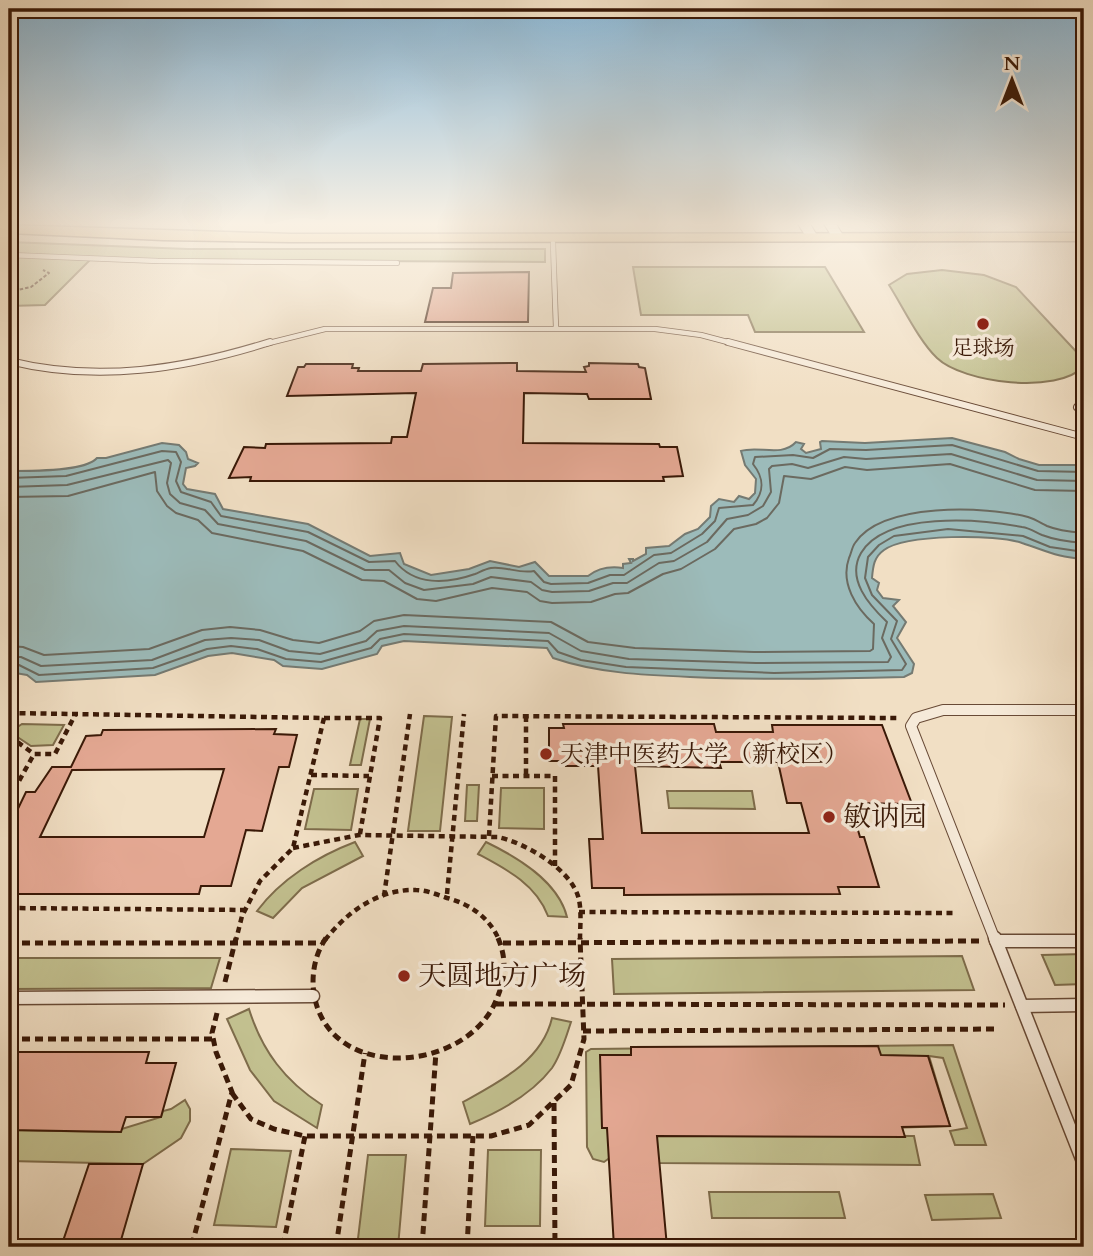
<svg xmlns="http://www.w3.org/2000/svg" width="1093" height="1256" font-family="Cardo,'Noto Serif SC',serif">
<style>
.green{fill:#c2c08f;stroke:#7e6c4b;stroke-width:2}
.water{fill:#9cbbba;stroke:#757a72;stroke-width:2}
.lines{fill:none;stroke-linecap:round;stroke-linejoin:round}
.shore{stroke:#6b6a60;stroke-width:2}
.building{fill:#e4a893;stroke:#3a1907;stroke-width:2;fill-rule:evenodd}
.lane-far3-casing{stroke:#684a36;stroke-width:6}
.lane-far2-casing{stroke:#684a36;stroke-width:8}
.lane-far1-casing{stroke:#684a36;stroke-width:12}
.lane-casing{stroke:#684a36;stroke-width:15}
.secondary-casing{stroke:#3a1907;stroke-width:2}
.primary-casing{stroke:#3a1907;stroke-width:3}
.path-far2{stroke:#3a1907;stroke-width:2;stroke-dasharray:3.5 2;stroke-linecap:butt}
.path-far1{stroke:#3a1907;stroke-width:4.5;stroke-dasharray:6 4.5;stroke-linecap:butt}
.path{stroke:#3a1907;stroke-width:5;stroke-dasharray:8 5;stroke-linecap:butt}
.lane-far3{stroke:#f6ead9;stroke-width:4.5}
.lane-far2{stroke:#f6ead9;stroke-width:6}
.lane-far1{stroke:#f6ead9;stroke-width:10}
.lane{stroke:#f6ead9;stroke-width:12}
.secondary{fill:#f6ead9;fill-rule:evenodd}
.primary{fill:#e8c082;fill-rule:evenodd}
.poi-dot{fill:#8f2418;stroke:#f6ead9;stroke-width:2.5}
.labels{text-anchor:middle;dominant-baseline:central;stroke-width:7;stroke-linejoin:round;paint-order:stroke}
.far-poi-label{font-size:21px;fill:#3a1907;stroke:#f6ead9}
.poi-label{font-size:24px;fill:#3a1907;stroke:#f6ead9;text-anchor:start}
.near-poi-label{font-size:28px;fill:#3a1907;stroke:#f6ead9;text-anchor:start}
</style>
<rect width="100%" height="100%" fill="#f1dfc4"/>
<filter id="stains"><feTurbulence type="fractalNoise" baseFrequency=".00286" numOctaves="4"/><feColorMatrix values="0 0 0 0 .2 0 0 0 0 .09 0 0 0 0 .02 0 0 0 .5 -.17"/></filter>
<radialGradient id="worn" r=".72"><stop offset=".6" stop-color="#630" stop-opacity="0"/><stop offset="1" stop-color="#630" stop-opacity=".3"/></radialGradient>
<g class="green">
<path d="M9 242 188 249H545V262L152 260 9 253Z"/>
<path d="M9 256 90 260 45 305 9 306Z"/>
<path d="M633 267H825L864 332H755L748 315H641Z"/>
<path d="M942 270 984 275 1016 287 1084 360V366C1058 395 963 383 937 358 919 341 903 307 889 285L907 274Z"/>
<path d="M424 716 452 717 440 831H408Z"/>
<path d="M360 719H370L361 765H350Z"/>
<path d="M22 724 64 725 53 745 31 746 10 732Z"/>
<path d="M467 785H479L477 821H465Z"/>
<path d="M501 788H544V829L499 828Z"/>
<path d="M314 789H358L351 830 305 829Z"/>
<path d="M667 791H752L755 809 669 808Z"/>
<path d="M355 842 363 856 302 888 273 918 257 911C281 879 318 856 355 842Z"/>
<path d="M486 842C517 857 558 881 567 917L548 916C536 884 506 869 478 854Z"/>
<path d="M1084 954V984L1055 985 1042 955Z"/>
<path d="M962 956 974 990 614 994 612 959Z"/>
<path d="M9 958H220L211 988 9 989Z"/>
<path d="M249 1009C262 1051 285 1081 322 1105L317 1128 274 1101 250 1070 227 1019Z"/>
<path d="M552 1018 571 1022C566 1037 561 1055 552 1068 533 1093 499 1112 470 1124L463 1102C499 1082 542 1061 552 1018Z"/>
<path d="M953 1045 986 1145H955L950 1131 967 1128 943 1058 929 1056 950 1126 672 1135 914 1136 920 1165 659 1163 640 1136 604 1162 593 1159 587 1147 586 1052 591 1049Z"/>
<path d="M185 1100 190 1109V1121L181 1138 143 1164 9 1161V1130L112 1132 161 1117 163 1111 171 1109Z"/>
<path d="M231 1149 291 1151 276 1227 214 1225Z"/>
<path d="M488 1150H541L540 1226H485Z"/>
<path d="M368 1155H406L398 1247H357Z"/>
<path d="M709 1192H839L845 1218H712Z"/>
<path d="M993 1194 1001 1218 932 1220 925 1195Z"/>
</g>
<path class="water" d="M952 438 1005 452 1019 459 1039 465H1084V559C1056 557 1047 551 1022 543 996 534 906 534 884 550 874 557 873 566 872 578L879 583 877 590 883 598 899 600 893 606 906 622 897 638 914 664 912 673 904 677C832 679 761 680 690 677 643 675 597 673 553 658L547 648 404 641 382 646 377 654 322 669 283 666 274 660 232 653 208 656 155 675 36 682 27 675 9 672V471C28 471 85 472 97 458H106L162 443 179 445 186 452 188 459 198 463 195 466 186 468 183 484 187 489 215 494 223 509 308 524 370 556 400 553 404 564 431 575 469 569 490 561 519 567 535 562 549 576H588C597 569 610 566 623 568V564L631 563 629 559H633V561L646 554V548L669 546 685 534 698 529 710 517 711 506 719 499 734 502 739 496 749 499 755 493 756 479 745 465 741 451C759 445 781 458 796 442L804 444 801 449 806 453 821 449 820 442 822 441 865 443Z"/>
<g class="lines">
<g class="shore">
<path d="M9 478 66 476 162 451 176 452 181 462 176 481 181 492 211 502 221 516 308 532 369 562 395 561C414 586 447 584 475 574 480 572 485 569 491 568 505 566 519 574 534 571L544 582 551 584 588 583 610 575H624L654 555 671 553 702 534 715 521 719 508 753 505C765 491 764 478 753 464L755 457 793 455 813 458 830 449 866 450 952 445 1038 471 1084 472"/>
<path d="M9 487 67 485 168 460 171 463 167 483 170 494 180 503 205 510 218 524 306 541 365 570H389L405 583 424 590 473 584 491 577 531 582 542 590 552 592 589 591 613 583H627L659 563 674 561 707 542 727 519 748 515 763 506 771 492 769 469 772 466 792 464 808 468 844 457 866 459 951 454 1037 480 1084 481"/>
<path d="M9 497 68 496 155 472 157 491 167 506 176 513 198 520 212 533 303 551 362 580 384 581 417 599 436 601 492 588 527 592 540 601 552 603 591 602 615 594 628 593 663 574 681 569 715 549 734 529 756 524 767 518 779 503 784 476 811 479 845 467 867 470 950 464 1035 490 1084 491"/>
<path d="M9 646 23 647 44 655 149 649 202 630 230 627 260 630 293 640 319 643 360 631 374 621 404 615 551 622 588 642 635 648 754 652 870 651 873 649 874 624C856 608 840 583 849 558 851 554 852 547 855 543 882 502 986 506 1028 517 1035 519 1041 523 1047 526 1059 531 1072 532 1084 533"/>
<path d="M9 657H21L41 666 152 660 205 640 231 638 259 640 289 651 320 654 366 641 377 631 404 626 549 633 581 651 629 659 756 663 888 662 891 657 882 638 887 622C869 605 846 579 861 553 886 511 980 519 1022 527 1030 528 1035 532 1042 535 1055 540 1070 542 1084 543"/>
<path d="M9 665H19L39 675 153 668 207 649 231 646 257 649 286 659 321 662 371 648 380 639 404 634 548 641 558 652 581 660 626 667 774 673 902 670 906 664 891 639 897 621 872 595 865 578 868 557 879 545 894 536 948 529 1023 536 1050 547 1084 552"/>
</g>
</g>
<g class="building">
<path d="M529 272 528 322H425L433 288H451L453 273Z"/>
<path d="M517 363V371L586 372 584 367 589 366V363L638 364 639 367 645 368 651 399H589L587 394 524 393 523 443 659 444 660 447H677L683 476 663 477 664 481H250L251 477 229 478 244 447 265 448 266 444 391 443 392 437H407L416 393 287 396 298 367H304L306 364H353L352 368H359L358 371H421L423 364Z"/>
<path d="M563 724H714L716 732H773L772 725H882L912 804 850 803 860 837H864L879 887H838L840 894 624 895V888H592L589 839H603L598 766H566L565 761H549V728H564ZM719 762H778L787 803H801L809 833H642L635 766 721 768Z"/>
<path d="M276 729 274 734 297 735 289 767H279L262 831 246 830 231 886H201L199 894H9V817H14L26 792H35L52 767H71L86 736 101 735 103 730ZM224 769 204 837H40L72 770Z"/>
<path d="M878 1046 881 1055 928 1056 950 1126 902 1127 905 1137 657 1136 667 1247H614L607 1128H602L600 1055H631V1047Z"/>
<path d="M9 1052H149L146 1063H176L161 1117H126L121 1132 9 1130Z"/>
<path d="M89 1164H143L119 1247H61Z"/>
</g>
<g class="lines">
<g class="lane-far3-casing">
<g id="lane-far3">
<path d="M553 243 556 328"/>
<path d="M9 255 158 261 397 263"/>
<path d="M265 344 325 329H655L701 335 735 344"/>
</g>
</g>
<g class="lane-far2-casing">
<g id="lane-far2">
<path d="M728 342 1084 437"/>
<path d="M9 361C98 383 184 369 270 342"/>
<path d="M1077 407 1084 409"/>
</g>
</g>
<g class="lane-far1-casing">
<path id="lane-far1" d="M995 940 911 726 916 718 943 710H1084"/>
</g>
<g class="lane-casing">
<g id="lane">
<path d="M995 938 1084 1164"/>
<path d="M996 941H1084"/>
<path d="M9 998 313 996"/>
<path d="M1022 1006 1084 1005"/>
</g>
</g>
<g class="secondary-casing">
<g id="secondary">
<path d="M798 224H810L818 237 816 240H808Z"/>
<path d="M824 224H836L844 237 842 240H834Z"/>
</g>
</g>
<g class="primary-casing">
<path id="primary" d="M9 225 291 234 1084 233V241L291 242 163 240 9 233Z"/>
</g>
<path class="path-far2" d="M9 292 31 287 49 273 43 270"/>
<g class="path-far1">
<path d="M9 713 324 718 293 848 260 881 242 916 236 940"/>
<path d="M526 716V776"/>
<path d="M324 718H380L360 834"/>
<path d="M9 736 34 754H55L75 715"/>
<path d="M311 775 369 776"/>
<path d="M492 776H555V867"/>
<path d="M9 799 34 754"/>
<path d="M489 836 496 716 900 718"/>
<path d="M293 848 359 835 498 837C525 843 569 868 578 896 582 909 580 926 580 940"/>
<path d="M447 894 464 714"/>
<path d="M384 896 410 714"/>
<path d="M9 908 245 910"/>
<path d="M579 912 957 913"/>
<path d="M325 940C347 912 378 889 416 890 426 890 438 895 447 898 470 904 490 918 499 940"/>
</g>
<g class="path">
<path d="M326 938C315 954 311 975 314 994 328 1081 460 1074 494 1005 505 982 508 962 498 938"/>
<path d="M9 943H322"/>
<path d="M503 943 980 941"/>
<path d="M225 982 236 938"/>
<path d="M496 1004 1005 1005"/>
<path d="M217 1013 212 1033 216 1052 232 1092 192 1245 282 1247"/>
<path d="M583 1031 999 1029"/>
<path d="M9 1039H213"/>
<path d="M232 1093 251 1119 274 1129 305 1136H491L529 1125 571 1085 584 1039 580 938"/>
<path d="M554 1103 555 1247"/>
<path d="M283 1246 305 1136"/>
<path d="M336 1247 365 1053"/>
<path d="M422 1247 436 1052"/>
<path d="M467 1247 473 1136"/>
</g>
<use href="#lane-far3" class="lane-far3"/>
<use href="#lane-far2" class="lane-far2"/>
<use href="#lane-far1" class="lane-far1"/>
<use href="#lane" class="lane"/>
<use href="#secondary" class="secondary"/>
<use href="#primary" class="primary"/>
</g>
<linearGradient id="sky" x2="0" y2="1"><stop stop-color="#89b7d6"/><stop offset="0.56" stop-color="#f9f1e4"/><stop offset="1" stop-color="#f9f1e4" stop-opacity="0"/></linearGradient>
<rect width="1093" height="399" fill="url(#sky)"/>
<g class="poi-dot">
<circle cx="983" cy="324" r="7"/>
<circle cx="546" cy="754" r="7"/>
<circle cx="829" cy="817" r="7"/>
<circle cx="404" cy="976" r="7"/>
</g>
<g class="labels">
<g class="far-poi-label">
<text x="983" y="348">足球场</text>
</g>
<g class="poi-label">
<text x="560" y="754">天津中医药大学（新校区）</text>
</g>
<g class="near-poi-label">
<text x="843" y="817">敏讷园</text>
<text x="418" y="976">天圆地方广场</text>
</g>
</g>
<rect width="1093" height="1256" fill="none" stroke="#f1dfc4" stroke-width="35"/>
<rect x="10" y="10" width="1072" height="1235" fill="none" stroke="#3a1907" stroke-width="3.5"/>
<rect x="18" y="18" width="1058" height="1221" fill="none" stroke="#3a1907" stroke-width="2"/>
<g transform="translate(1012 80)" stroke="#f6ead9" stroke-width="5" paint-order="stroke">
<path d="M0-5L12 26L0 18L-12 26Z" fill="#3a1907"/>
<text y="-10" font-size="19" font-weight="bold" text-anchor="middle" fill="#3a1907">N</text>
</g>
<rect width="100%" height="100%" filter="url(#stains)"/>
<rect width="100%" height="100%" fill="url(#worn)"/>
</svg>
